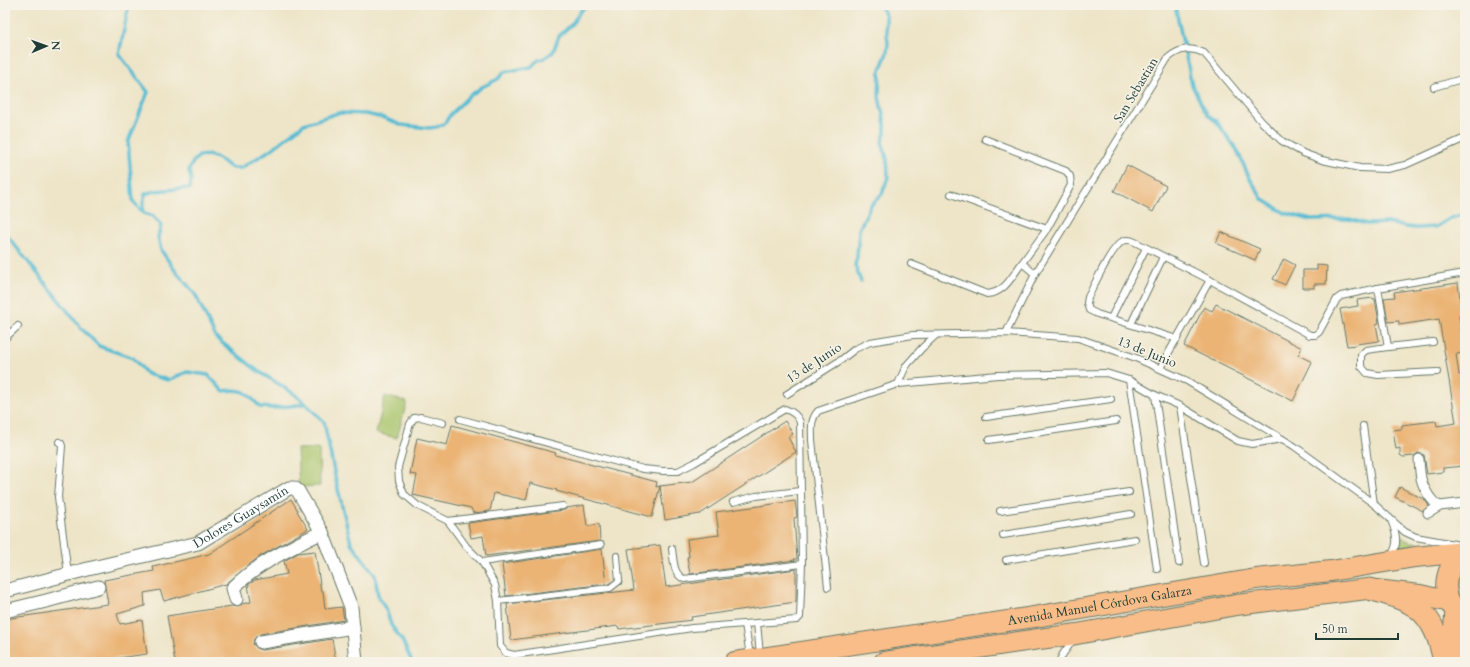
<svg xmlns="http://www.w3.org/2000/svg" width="1470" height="667" font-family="Cardo,serif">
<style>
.green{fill:#a8c46b;stroke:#648050}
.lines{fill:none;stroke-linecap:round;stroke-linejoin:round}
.stream{stroke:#55bcd3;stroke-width:3.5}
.building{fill:#ebb475}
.service-casing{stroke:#677868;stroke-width:8}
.pedestrian-casing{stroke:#677868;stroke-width:11}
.minor-casing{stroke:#677868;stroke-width:15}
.primary-casing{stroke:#677868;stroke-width:22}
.trunk-casing{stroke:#677868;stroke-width:23}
.service{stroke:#fff;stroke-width:6}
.pedestrian{stroke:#fff;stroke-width:9}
.minor{stroke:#fff;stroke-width:13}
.primary{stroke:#f8bd89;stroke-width:20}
.trunk{stroke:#f8bd89;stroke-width:21}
.labels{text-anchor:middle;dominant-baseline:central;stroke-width:3;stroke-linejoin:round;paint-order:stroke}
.street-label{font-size:13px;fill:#1f3d34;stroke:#f7f3e8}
</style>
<rect width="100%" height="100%" fill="#f7f3e8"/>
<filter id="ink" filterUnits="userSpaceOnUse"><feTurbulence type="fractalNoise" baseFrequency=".025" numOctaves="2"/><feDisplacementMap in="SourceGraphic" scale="8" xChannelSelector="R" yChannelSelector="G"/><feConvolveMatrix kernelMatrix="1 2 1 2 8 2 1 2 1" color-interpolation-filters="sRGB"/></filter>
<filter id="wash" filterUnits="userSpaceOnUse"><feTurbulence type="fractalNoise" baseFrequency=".012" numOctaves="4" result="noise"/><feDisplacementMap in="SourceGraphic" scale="16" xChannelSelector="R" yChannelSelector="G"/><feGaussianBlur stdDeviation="0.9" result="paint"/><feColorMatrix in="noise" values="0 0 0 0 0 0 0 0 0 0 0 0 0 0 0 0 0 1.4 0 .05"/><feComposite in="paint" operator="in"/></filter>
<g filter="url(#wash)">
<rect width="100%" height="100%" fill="#eee5c8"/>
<g class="green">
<path d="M385 396 407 402 397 438 376 433Z"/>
<path d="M319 448 320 486 299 487 297 449Z"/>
<path d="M1402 537 1406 540 1418 543 1400 548Z"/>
<path d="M1465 562V608L1456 596 1455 576Z"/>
</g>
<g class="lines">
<g class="stream">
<path d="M129 5 119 54 148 92 128 142 133 201 143 213 153 216 161 225 158 237 161 250 174 269 195 294 216 338 258 371 293 393 306 404 324 422 336 481 351 543 375 575 378 595 387 612 391 625 402 640 412 662"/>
<path d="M1175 5 1192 85 1204 109 1209 116 1216 121 1237 150 1248 175 1262 199 1285 213 1311 220 1349 219 1367 224 1388 223 1406 227 1416 228 1436 227 1451 218 1465 214"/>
<path d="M143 213V203L145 194 154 191 190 188 191 179 189 170 193 162 199 156 209 155 217 158 232 168H241L272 149 304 124 338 113 366 114 384 118 401 125 429 128 437 127 445 123 450 115 468 97 482 87 498 79 504 72 531 67 537 61 546 57 553 52 559 36 572 24 581 10 588 5"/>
<path d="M5 233 82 329 99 346 133 358 147 374 168 380 187 372 208 375 223 391C245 388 246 392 260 407L273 408 306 404"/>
<path d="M861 282 855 265 857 257 859 230 870 206 882 194 888 177 887 159 882 142 885 133V124L879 97 880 70 887 53 888 43 886 26V16L883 10 879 5"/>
</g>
</g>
<g id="blocks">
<g class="building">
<path d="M1127 165 1166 186 1153 212 1114 191Z"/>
<path d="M1221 232 1260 249 1255 260 1216 243Z"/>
<path d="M1284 259 1295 265 1285 285 1273 279Z"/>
<path d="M1317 265 1327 266 1326 284H1314V288H1303V270H1317Z"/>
<path d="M1458 283 1462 315 1459 316 1465 353 1456 354 1459 375 1465 374V466L1443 468V472L1427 474 1424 455 1418 453 1414 456 1403 457 1400 455V448L1396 449 1393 430 1402 429V425L1436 421 1437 426 1456 423 1439 319 1399 325V321L1388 322 1384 298 1395 297 1394 292Z"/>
<path d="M1373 298V299H1375L1379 323 1376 324 1379 341 1356 344V345L1347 346 1340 309 1358 306 1357 300Z"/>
<path d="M1216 304 1302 348 1298 355 1312 362 1293 401 1184 346 1204 307 1212 311Z"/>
<path d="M785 421 793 434 788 437 796 452 700 514 665 520 660 486 692 482Z"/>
<path d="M452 425 556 453 555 455 657 482 656 487 660 486 652 517 556 491 557 490 530 483 526 500 494 493 490 511 473 513 471 508 413 495 417 475 410 474 417 438 447 445Z"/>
<path d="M1400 487 1425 500 1429 506 1423 511 1395 497Z"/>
<path d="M291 499 298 511H297L308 529 259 557 226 584 164 601 160 590 144 593 145 606 117 614 120 624 142 620 147 654 90 662H5V619L108 604 104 580 154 571 153 567 209 554Z"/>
<path d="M795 501 797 517 794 518 797 559H794L795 560 690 574 687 557H689L687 539 719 535 716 512Z"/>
<path d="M584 505 587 526 599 524 600 541 486 556 483 536 471 538 468 523 564 510 567 508Z"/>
<path d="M660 545 666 587 796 569V602L691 617 692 620 619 629 618 626 511 640 507 604 634 590 628 549Z"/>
<path d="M602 549 606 584 506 596 502 564Z"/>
<path d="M315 551 321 591H323L325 609 342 607 344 620 260 634 254 639 253 644 258 649 262 650 332 639 336 662H175L167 616 232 606 238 607 242 604 251 602 248 585 255 580 287 574 284 561 298 553Z"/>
</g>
</g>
</g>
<g filter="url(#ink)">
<use href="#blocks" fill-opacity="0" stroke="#677868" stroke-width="1"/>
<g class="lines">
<g class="service-casing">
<g id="service">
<path d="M1434 87 1465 78"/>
<path d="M985 139 1066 171 1070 176 1071 185 1047 229 1022 263 1035 274"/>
<path d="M951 194 1047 229"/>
<path d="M911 264 987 294C1005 293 1012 276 1022 263"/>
<path d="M1378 288 1388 347 1433 342"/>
<path d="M1111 318 1146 248"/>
<path d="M1131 324 1163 257"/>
<path d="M1006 333 1035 274 1168 58C1180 48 1190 47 1204 53L1262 122 1282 141 1303 153 1322 160 1360 168 1387 169 1405 165 1465 138"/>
<path d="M936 335 922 348 906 366 898 384 998 375 1106 373 1129 380 1155 395 1180 406 1238 441 1252 444 1282 439"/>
<path d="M5 338 18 326"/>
<path d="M1177 339 1097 314 1089 310 1087 303 1088 297C1095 284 1111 247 1123 241 1128 239 1131 240 1135 242L1210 280 1310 335H1315L1319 332 1337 299 1341 296 1378 288 1465 273"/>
<path d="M1388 347 1366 350 1361 355V366L1367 373 1378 375 1437 372"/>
<path d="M1160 368 1210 280"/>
<path d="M1129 380 1157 569"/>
<path d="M787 394 841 360 855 349 870 342 913 335 1006 333 1078 338 1136 358 1187 381 1294 446 1374 504 1405 532 1416 537 1460 545"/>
<path d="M1155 395 1179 563"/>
<path d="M1180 406 1204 563"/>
<path d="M986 417 1111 399"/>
<path d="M443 423 421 417 414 418 410 424 398 467 399 481 404 494 418 506 448 521 563 506"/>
<path d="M1363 426 1374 504"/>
<path d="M989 440 1116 421"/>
<path d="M59 442 61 443 62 446 58 497 68 574"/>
<path d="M733 502 756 496 800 491"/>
<path d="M1000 511 1129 492"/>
<path d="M448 521 466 546 482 562 495 585 498 601 500 646 506 653 514 655 692 628 797 620 800 617 802 564 800 422C797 415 793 412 785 409L694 463 678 471H663L643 469 460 419"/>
<path d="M1003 535 1131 514"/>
<path d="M672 549C674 561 673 574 684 579L802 564"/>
<path d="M1390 556C1400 546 1396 532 1391 520"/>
<path d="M1006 560 1135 539"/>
<path d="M482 562 601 545"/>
<path d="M828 587 812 440C812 429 810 420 818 411L898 384"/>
<path d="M498 601 610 588 619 581 617 556"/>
<path d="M757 623 760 655"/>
<path d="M745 624 750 656"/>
<path d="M1059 662 1063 654 1073 640"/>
</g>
</g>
<g class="pedestrian-casing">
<g id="pedestrian">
<path d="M1419 459C1420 475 1420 482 1429 496 1433 501 1434 504 1440 506"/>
<path d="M1428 513 1440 506 1465 503"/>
</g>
</g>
<g class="minor-casing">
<g id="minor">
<path id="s1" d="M5 591 88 569 198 543 289 488H294L298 491 322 532 351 607 356 662"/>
<path d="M236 599 233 588C258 563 291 548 322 532"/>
<path d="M5 611 46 601 98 587"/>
<path d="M261 642 353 627"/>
</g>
</g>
<g class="primary-casing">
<g id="primary">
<path d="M1456 612C1440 592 1444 567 1465 551"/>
<path id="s2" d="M735 662 1034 617 1256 579 1331 571 1415 557 1464 552"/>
<path d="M884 662 1039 639 1077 634 1236 605 1367 589 1420 595 1450 602"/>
</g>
</g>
<g class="trunk-casing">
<g id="trunk">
<path d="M1370 589C1385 594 1403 598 1416 607 1434 620 1440 642 1444 662"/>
<path d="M1451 662 1456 612"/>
</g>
</g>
<use href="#service" class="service"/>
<use href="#pedestrian" class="pedestrian"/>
<use href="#minor" class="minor"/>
<use href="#primary" class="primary"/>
<use href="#trunk" class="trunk"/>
</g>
</g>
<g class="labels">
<g class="street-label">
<text transform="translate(1136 90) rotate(-59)">San Sebastian</text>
<text transform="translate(1147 352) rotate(22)">13 de Junio</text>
<text transform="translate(814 363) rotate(-33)">13 de Junio</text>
<text stroke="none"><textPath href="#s1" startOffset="249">Dolores Guaysamín</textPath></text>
<text stroke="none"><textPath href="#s2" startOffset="369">Avenida Manuel Córdova Galarza</textPath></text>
</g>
</g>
<rect width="1470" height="667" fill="none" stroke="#f7f3e8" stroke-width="20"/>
<g transform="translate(46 46) rotate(88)" stroke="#f7f3e8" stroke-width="3" paint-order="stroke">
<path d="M0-3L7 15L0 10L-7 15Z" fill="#1f3d34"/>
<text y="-6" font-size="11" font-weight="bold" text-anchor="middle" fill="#1f3d34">N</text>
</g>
<path d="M1316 633v6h82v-6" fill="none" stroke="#1f3d34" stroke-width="2"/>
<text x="1322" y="633" font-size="12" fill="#1f3d34" stroke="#f7f3e8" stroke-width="3" paint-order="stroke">50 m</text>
</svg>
